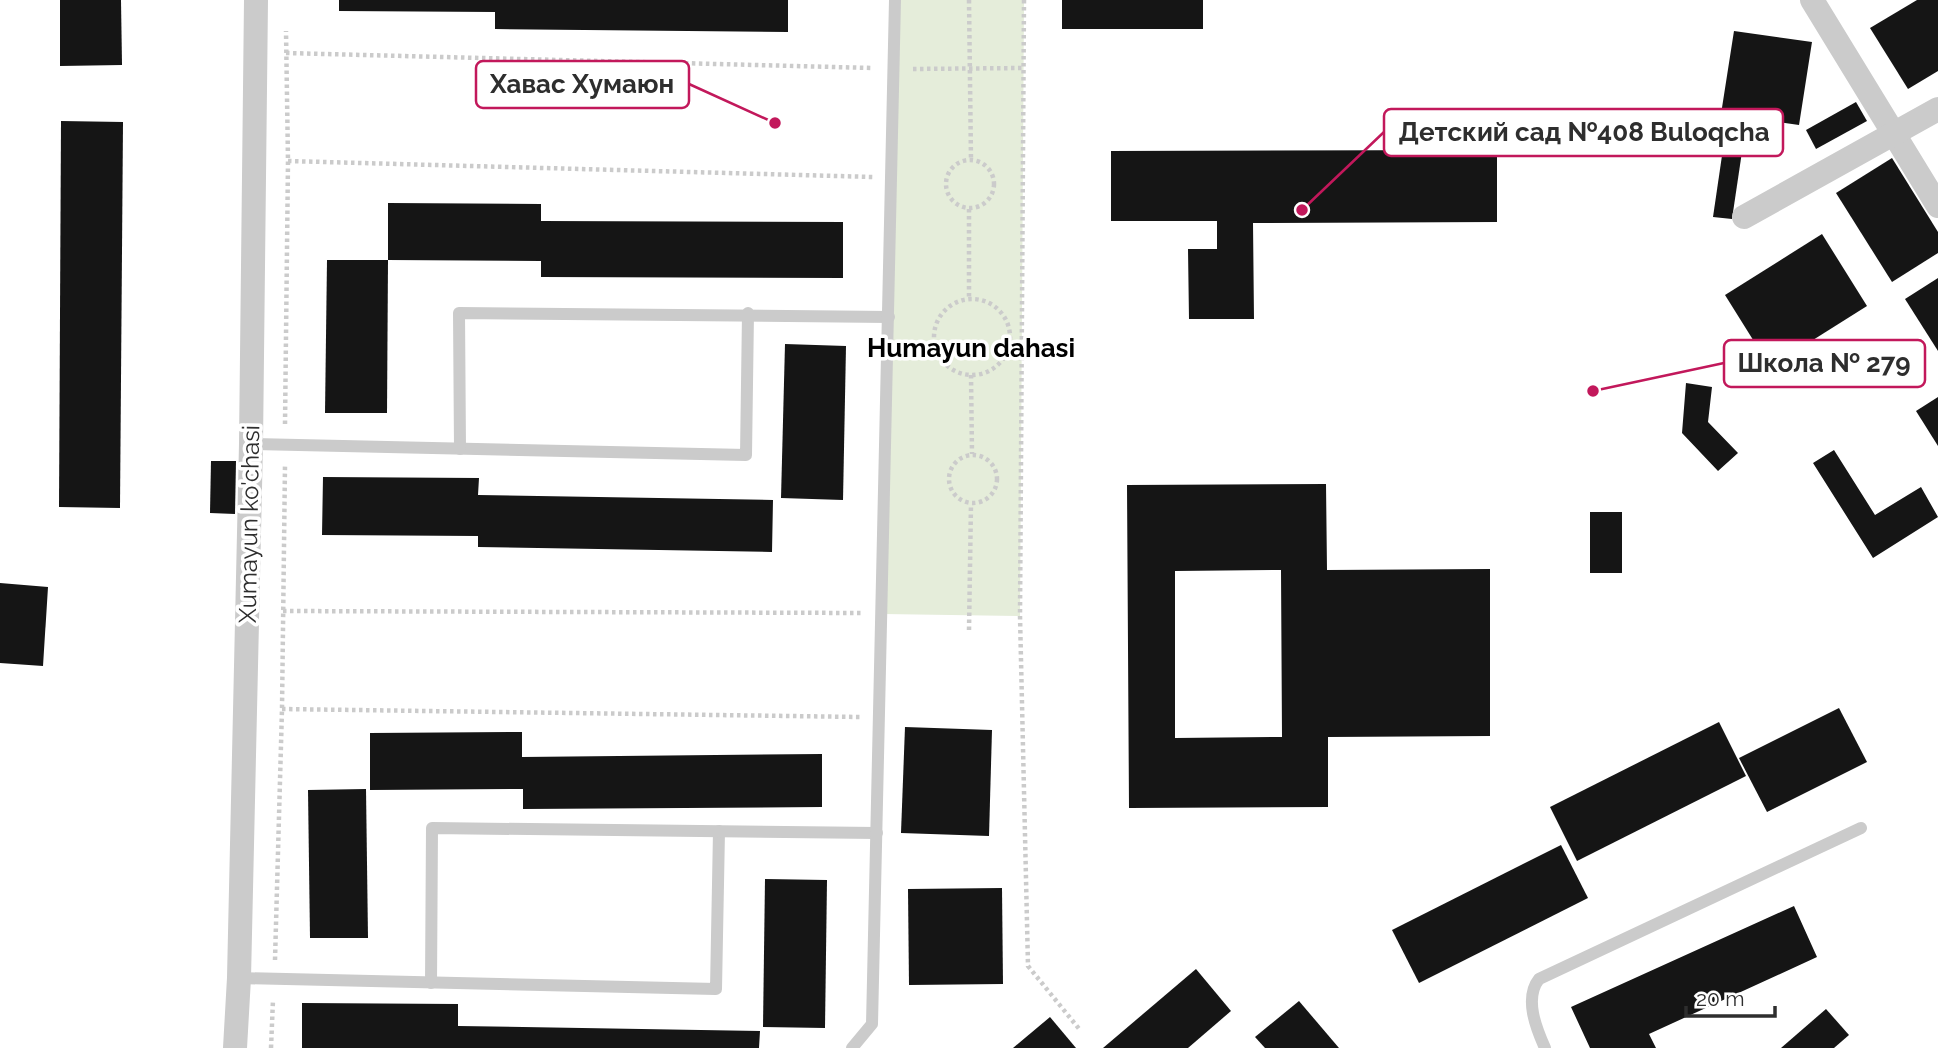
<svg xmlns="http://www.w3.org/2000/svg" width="1938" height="1048" font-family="Raleway,sans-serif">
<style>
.green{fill:#e5edda}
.building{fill:#151515;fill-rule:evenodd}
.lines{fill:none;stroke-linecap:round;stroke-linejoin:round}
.path{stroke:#cbcbcb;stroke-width:4.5;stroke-dasharray:3.5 3.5;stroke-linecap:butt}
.lane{stroke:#cbcbcb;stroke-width:12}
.street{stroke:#cbcbcb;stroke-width:24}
.labels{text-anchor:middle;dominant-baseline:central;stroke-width:7;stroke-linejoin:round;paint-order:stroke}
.street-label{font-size:24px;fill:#2e2e2e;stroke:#fff}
.neighbourhood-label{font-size:26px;font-weight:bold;fill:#000;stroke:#fff}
.leader{fill:none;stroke:#c2185b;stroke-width:2.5}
.callout-dot{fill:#c2185b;stroke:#fff;stroke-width:2.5}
.callout{fill:#fff;stroke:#c2185b;stroke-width:2.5}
.callout-label{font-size:26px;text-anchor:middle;font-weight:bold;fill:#2e2e2e}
</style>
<rect width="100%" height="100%" fill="#fff"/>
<path class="green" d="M895 0H1024L1020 616 883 614Z"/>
<g class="building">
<path d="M60 0H121L122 65 60 66Z"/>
<path d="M339 0H788V32L495 29V12L339 11Z"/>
<rect x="1062" y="0" width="141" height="29"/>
<path d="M1917 0H1938V71L1908 89 1870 28Z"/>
<path d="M1734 31 1812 42 1799 125 1721 114Z"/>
<path d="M1856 102 1867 121 1816 149 1806 130Z"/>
<path d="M61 121 123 122 120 508 59 507Z"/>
<path d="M1724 142 1743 145 1732 219 1713 217Z"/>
<path d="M1497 150V222L1253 223 1254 319H1189L1188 249H1217V221H1111V151Z"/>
<path d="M1892 158 1938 232V253L1892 282 1836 193Z"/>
<path d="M388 203 541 204V221L843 222V278L541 277V261L388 260Z"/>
<path d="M1822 234 1867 306 1770 367 1725 295Z"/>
<path d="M327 260H388L387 413H325Z"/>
<path d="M1938 278V351L1905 299Z"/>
<path d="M785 344 846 346 843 500 781 498Z"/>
<path d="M1686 383 1712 387 1708 422 1738 453 1718 471 1682 433Z"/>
<path d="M1938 397V446L1916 411Z"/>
<path d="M1834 450 1875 515 1921 487 1938 517 1873 558 1813 463Z"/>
<path d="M211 461H236L235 514 210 513Z"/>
<path d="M323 477 479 478 478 495 773 500 772 552 478 547V536L322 535Z"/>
<path d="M1326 484 1327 570 1490 569V736L1328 737V807L1129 808 1127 485ZM1281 570 1282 737 1175 738V571Z"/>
<rect x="1590" y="512" width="32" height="61"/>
<path d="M0 583 48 587 43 666 0 663Z"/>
<path d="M1839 708 1867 762 1767 812 1739 758Z"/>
<path d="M1719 722 1746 776 1577 861 1550 807Z"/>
<path d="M905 727 992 730 989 836 901 833Z"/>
<path d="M522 732V757L822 754V807L523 809V789L370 790V733Z"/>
<path d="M366 789 368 938H310L308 790Z"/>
<path d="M1561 845 1588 898 1419 983 1392 930Z"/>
<path d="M765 879 827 880 825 1028 763 1027Z"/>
<path d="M1002 888 1003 984 909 985 908 889Z"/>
<path d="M1794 906 1817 957 1649 1034 1656 1048H1590L1571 1007Z"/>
<path d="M1196 969 1231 1011 1188 1048H1103Z"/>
<path d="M1299 1001 1339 1048H1265L1255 1037Z"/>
<path d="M302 1003 458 1004V1026L760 1031 759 1048H302Z"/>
<path d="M1826 1009 1849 1035 1834 1048H1781Z"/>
<path d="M1050 1017 1076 1048H1013Z"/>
</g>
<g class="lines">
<g class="path">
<path d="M969 0 971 160"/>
<path d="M1024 0 1020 616 1028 966 1080 1030"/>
<path d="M286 53 873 68"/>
<path d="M913 69 1024 68"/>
<circle cx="970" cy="184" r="24"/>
<path d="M288 161 873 177"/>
<path d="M969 209V298"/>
<circle cx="972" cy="337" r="38"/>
<path d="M971 375 972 454"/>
<path d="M285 424 288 161 286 31"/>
<circle cx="973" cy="479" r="24"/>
<path d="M283 611 863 613"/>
<path d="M969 630 971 504"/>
<path d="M282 709 861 717"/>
<path d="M275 960 282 709 285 465"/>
<path d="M271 1048 273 1000"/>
</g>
<g class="lane">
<path d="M251 444 746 455 748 313"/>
<path d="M460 449 459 313 889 317"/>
<path d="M239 978 716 989 719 831"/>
<path d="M431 983 432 828 877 833"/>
<path d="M852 1048 872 1024 895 0"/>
<path d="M1545 1048C1536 1028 1524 998 1539 979L1861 828"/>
</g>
<g class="street">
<path d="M1812 0 1938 206"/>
<path d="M1744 217 1938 109"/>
<path d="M235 1048 239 978 251 444 256 0"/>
</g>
</g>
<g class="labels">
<g class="street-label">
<text transform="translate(249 524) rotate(-89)">Xumayun ko'chasi</text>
</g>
<g class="neighbourhood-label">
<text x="971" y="348">Humayun dahasi</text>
</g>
</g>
<path class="leader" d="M775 123L689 84M1302 210L1384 132M1593 391L1724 363"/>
<g class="callout-dot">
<circle cx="775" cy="123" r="7"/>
<circle cx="1302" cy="210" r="7"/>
<circle cx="1593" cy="391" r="7"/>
</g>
<g class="callout">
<rect x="476" y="61" width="213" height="47" rx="7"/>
<rect x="1384" y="109" width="399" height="47" rx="7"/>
<rect x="1724" y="340" width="201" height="47" rx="7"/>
</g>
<g class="callout-label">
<text x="582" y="93">Хавас Хумаюн</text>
<text x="1584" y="141">Детский сад №408 Buloqcha</text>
<text x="1824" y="372">Школа № 279</text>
</g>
<path d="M1686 1006v10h89v-10" fill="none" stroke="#2e2e2e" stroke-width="3.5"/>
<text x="1696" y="1006" font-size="21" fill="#2e2e2e" stroke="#ffffff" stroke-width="5" paint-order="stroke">20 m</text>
</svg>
